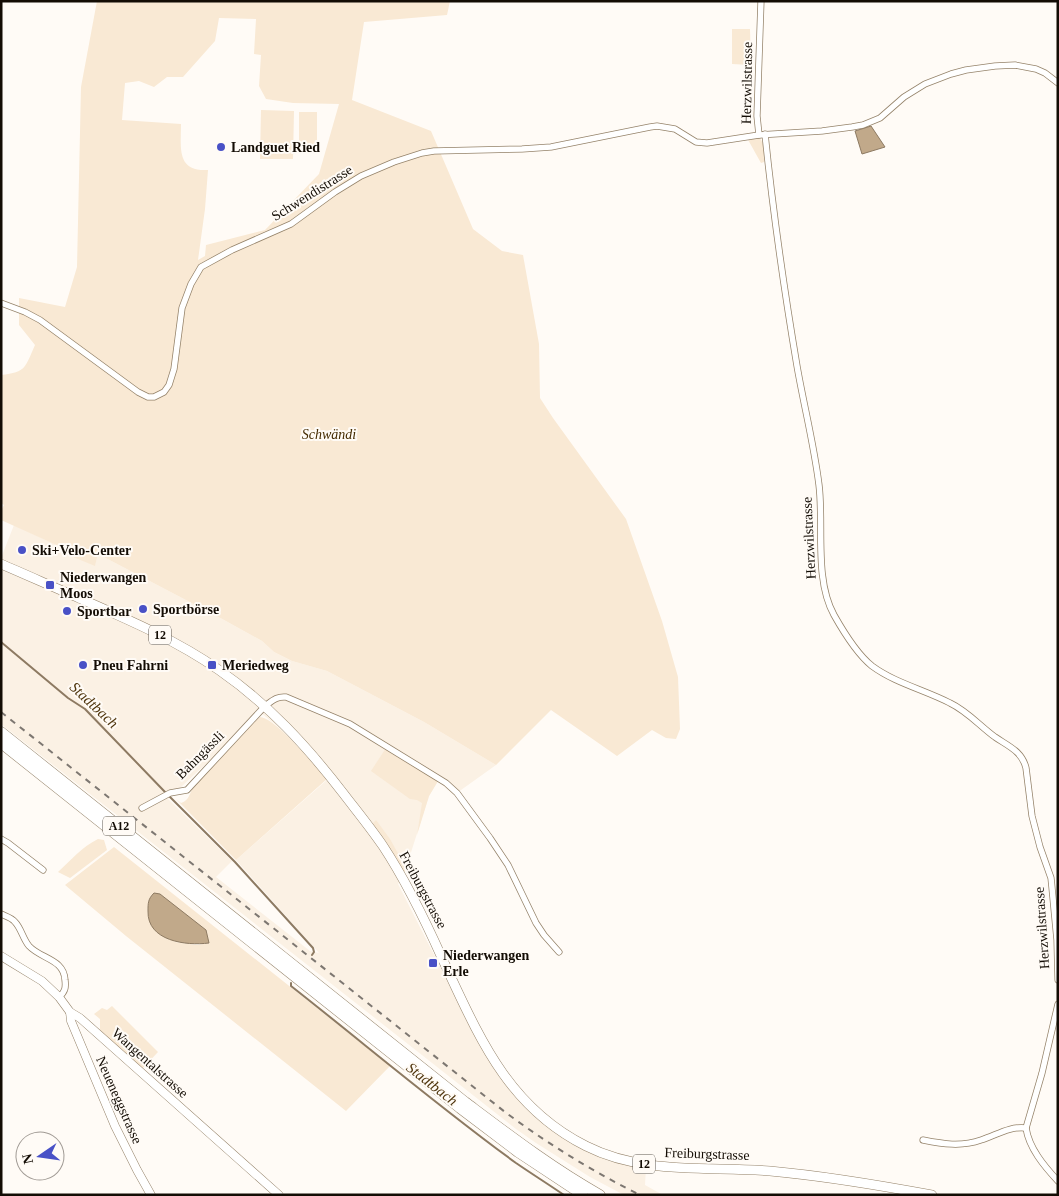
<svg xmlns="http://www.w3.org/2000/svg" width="1059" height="1196" font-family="Georgia,serif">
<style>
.built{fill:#fbf1e4;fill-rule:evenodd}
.green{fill:#f9e9d4;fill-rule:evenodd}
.water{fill:#c1a98a;stroke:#8d7a62}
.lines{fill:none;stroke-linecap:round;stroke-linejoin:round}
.stream{stroke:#8d7a62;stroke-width:2}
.street-casing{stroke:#95836a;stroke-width:7}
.secondary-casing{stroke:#95836a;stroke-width:9}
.primary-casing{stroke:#95836a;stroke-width:10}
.highway-casing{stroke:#95836a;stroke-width:11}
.street{stroke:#fff;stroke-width:5.5}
.secondary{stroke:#fff;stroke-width:8}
.primary{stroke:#fff;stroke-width:9}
.highway{stroke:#fff;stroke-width:10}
.rail{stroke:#7d7771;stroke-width:2;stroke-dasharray:6 6;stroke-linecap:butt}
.poi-dot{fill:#4951c6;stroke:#fffbf6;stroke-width:2}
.labels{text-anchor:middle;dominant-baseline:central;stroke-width:4;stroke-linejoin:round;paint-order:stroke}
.shield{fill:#fffbf6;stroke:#5a544d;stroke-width:1}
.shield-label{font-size:12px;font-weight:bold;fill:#130c04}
.street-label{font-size:14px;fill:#130c04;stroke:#fffbf6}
.poi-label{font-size:14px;font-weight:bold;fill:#130c04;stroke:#fffbf6;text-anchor:start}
.park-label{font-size:14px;font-style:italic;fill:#442b01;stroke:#fffbf6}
.water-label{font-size:15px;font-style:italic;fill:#50360e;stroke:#fffbf6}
</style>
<rect width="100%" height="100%" fill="#fffbf6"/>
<path class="built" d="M14 525 63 548 61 551 95 565 98 554 224 620 262 641 274 652 292 661 327 671 424 722 496 765 454 795 438 781 429 796 406 868 398 884 456 998 495 1068 510 1089 584 1149 609 1161 646 1168 645 1185 663 1195H624L590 1177 536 1143 516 1129 1 724V558ZM261 713 298 743 328 779 236 860 319 953 310 951 216 877 232 861 168 799Z"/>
<g class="green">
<path d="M97 1H450L447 15 364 22 352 100 431 131 473 229 502 251 523 255 539 344 540 398 553 418 626 519 662 621 678 677 680 729 676 739 666 738 652 730 617 756 551 710 496 765 424 722 327 671 292 661 274 652 262 641 224 620 98 554 95 566 61 552 63 548 1 520V511L4 505 1 503V375C27 372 25 367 35 345L19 325V298L65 307 77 267 81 87ZM219 18 256 19 254 54 261 55 259 86 266 99 293 103 339 104 319 174 265 230 206 245 205 256 198 260 205 209 208 170C176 172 181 147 181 124L122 120 125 83 139 81 154 87 167 77H183L215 41Z"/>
<path d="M732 29H750L751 65 732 64Z"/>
<path d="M261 110 294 111 293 159H260Z"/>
<path d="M299 112H317V151L299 150Z"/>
<path d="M747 138H760C764 144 766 154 764 162L761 163Z"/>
<path d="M260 717C276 718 316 767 327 779L236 860 176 799 181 803C190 800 189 793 194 786L256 720Z"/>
<path d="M386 748 438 781 429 796 417 835 422 803 417 800 410 799 371 771Z"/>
<path d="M376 820 390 839 406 868 404 873 387 843 374 827 373 823Z"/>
<path d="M98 839 104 840 107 850 70 878 58 872C71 860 82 847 98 839Z"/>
<path d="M114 847 390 1066 346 1111 126 936 65 885ZM160 894 170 903 209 943 197 945 175 942Z"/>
<path d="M112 1006 158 1052 142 1069 100 1032V1019L94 1014 102 1008 107 1010Z"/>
</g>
<g class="water">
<path d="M871 126 885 147 862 154 855 131Z"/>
<path d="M154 893 160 894 206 930 209 943C186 946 147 941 148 911 148 903 148 899 154 893Z"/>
</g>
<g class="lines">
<g class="stream">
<path d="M1 642 68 698 85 709 165 792"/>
<path d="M169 796 235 862 313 948 314 952 312 955"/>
<path d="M291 983V986C366 1045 439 1107 516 1163 532 1174 548 1184 564 1195"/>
</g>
<g class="street-casing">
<g id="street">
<path d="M765 134C773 212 784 289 797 366 804 406 814 445 819 485 824 525 814 579 834 615 843 631 857 654 872 666 895 683 925 690 950 703 967 711 980 726 995 737 1008 746 1022 751 1026 768L1032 816 1040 847 1051 878 1052 888 1057 940 1058 980"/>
<path d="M759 135 757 116 761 1"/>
<path d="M1 303 25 312 40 320 138 392 148 397H154L164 392 169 385 174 369 182 308 191 284 201 267 232 250 291 224 335 192 361 176 394 162 422 153 434 151 522 149 551 147 650 127 657 126 675 129 696 142 707 143 759 135 822 131 852 127 863 125 880 118 904 97 925 84 951 74 966 70 995 66 1015 65 1036 69 1045 73 1058 83"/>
<path d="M142 808 170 793 187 790 265 706C272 701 277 696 286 697L350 724 446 783 457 793 490 838 508 865 536 923 544 935 559 952"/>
<path d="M1 839 8 843 43 870"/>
<path d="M1 914C5 916 12 918 15 922 21 928 23 939 29 946 41 959 64 959 65 980 66 988 65 992 59 997"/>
<path d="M1058 1004 1042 1073 1026 1128C1029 1148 1044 1166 1058 1181"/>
<path d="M923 1140C943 1144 961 1147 981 1140 997 1135 1009 1126 1026 1128"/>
</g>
</g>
<g class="secondary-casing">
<g id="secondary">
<path d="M1 956 42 981 59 997 70 1012 80 1018 279 1195"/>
<path d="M70 1012 71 1021 115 1126 137 1170 151 1195"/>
</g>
</g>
<g class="primary-casing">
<path id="primary" d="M1 564C27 575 53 587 79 598 127 619 176 640 219 670 268 704 306 745 343 793 356 810 370 827 383 846 406 881 425 920 442 958 478 1034 506 1106 586 1146 643 1175 709 1166 770 1171 825 1176 878 1185 932 1195"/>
</g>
<g class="highway-casing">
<g id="highway">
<path d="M1 732 465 1102C509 1135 552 1168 600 1195"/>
<path d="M1 743 460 1108 518 1152 583 1195"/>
</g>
</g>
<use href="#street" class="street"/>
<use href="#secondary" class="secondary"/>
<use href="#primary" class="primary"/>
<use href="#highway" class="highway"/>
<path class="rail" d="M1 712 505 1112C548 1144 592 1171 640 1195"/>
</g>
<g class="poi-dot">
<circle cx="221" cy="147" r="5"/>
<circle cx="22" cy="550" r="5"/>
<rect x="45" y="580" width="10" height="10" rx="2.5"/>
<circle cx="143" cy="609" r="5"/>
<circle cx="67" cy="611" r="5"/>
<circle cx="83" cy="665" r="5"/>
<rect x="207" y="660" width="10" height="10" rx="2.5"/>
<rect x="428" y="958" width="10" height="10" rx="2.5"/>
</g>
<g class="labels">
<g class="shield">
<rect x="149" y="625.5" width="22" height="19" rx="4"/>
<rect x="103" y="816.5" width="32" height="19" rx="4"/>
<rect x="633" y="1154.5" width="22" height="19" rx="4"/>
</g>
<g class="shield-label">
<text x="160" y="635">12</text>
<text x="119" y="826">A12</text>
<text x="644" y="1164">12</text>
</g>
<g class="street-label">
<text transform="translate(747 83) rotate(-89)">Herzwilstrasse</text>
<text transform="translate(312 193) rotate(-32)">Schwendistrasse</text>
<text transform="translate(809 538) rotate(-93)">Herzwilstrasse</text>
<text transform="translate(200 755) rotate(-45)">Bahngässli</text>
<text transform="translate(423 890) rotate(62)">Freiburgstrasse</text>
<text transform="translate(1042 928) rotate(-94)">Herzwilstrasse</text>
<text transform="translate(150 1063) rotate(42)">Wangentalstrasse</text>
<text transform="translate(119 1100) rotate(66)">Neueneggstrasse</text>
<text transform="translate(707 1154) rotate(2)">Freiburgstrasse</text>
</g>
<g class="poi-label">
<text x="231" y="147">Landguet Ried</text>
<text x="32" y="550">Ski+Velo-Center</text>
<text x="60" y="577">Niederwangen<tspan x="60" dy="16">Moos</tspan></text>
<text x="153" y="609">Sportbörse</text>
<text x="77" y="611">Sportbar</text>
<text x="93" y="665">Pneu Fahrni</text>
<text x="222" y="665">Meriedweg</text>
<text x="443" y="955">Niederwangen<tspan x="443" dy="16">Erle</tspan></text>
</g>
<g class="park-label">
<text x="329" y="434">Schwändi</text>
</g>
<g class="water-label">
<text transform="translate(94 705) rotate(43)">Stadtbach</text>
<text transform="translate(432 1084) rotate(38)">Stadtbach</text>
</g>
</g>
<rect width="1059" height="1196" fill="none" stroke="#130c04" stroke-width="5"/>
<g transform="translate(40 1156) rotate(257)"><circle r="24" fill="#fffbf6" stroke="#a19b95"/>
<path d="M0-4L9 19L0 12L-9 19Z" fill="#4951c6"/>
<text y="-8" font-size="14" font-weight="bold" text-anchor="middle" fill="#130c04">N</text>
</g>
</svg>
